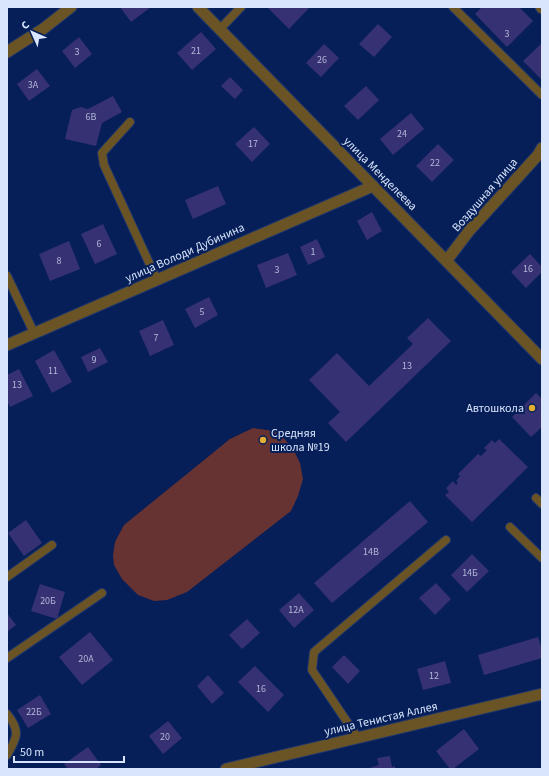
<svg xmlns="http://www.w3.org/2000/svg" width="549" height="776" font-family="'Source Sans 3',sans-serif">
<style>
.pitch{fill:#663332}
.building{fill:#363172}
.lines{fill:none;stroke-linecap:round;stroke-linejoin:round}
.service-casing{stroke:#1f376c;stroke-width:10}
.minor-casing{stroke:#1f376c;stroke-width:13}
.tertiary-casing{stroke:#1f376c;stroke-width:13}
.service{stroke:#6a5325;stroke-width:8}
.minor{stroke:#6a5325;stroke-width:11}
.tertiary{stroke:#6a5325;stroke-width:11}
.poi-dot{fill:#e4ae35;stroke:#061f59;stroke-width:1.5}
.labels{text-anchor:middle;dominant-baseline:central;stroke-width:4;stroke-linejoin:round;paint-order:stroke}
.number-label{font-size:10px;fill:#b0b8d9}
.street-label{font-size:12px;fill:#d9e5fb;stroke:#061f59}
.poi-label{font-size:12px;fill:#d9e5fb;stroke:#061f59;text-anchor:end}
</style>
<rect width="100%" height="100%" fill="#061f59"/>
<path class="pitch" d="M253 428 274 431 281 435 293 449 300 463 303 479 298 496 291 511 187 592 167 600 154 601 138 595 122 579 114 565 113 555 115 542 124 525 230 439Z"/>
<g class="building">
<path d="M120 7H151L131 22Z"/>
<path d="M267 7H310L289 29Z"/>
<path d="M482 7H519L533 21 507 47 475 14Z"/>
<path d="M378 24 392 37 374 57 359 44Z"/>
<path d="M201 32 216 49 192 70 177 53Z"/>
<path d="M79 37 92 54 75 68 62 51Z"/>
<path d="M542 43V80L523 61Z"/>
<path d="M324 44 339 58 321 77 306 63Z"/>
<path d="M37 69 50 86 29 101 17 84Z"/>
<path d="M230 77 243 90 235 99 221 86Z"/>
<path d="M366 86 379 100 358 120 344 106Z"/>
<path d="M113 96 122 112 102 123 96 146 65 139 72 110 81 107 88 109Z"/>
<path d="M411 113 424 129 393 155 380 139Z"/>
<path d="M254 127 270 144 252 162 235 144Z"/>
<path d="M438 144 454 160 432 182 416 166Z"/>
<path d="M218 186 226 204 193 219 185 200Z"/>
<path d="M372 212 382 231 367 240 357 221Z"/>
<path d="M103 224 117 254 95 264 81 234Z"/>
<path d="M317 239 325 257 308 265 300 247Z"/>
<path d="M69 241 80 269 50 281 39 254Z"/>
<path d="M288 253 297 275 266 288 257 265Z"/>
<path d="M530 254 542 267V272L526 288 511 272Z"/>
<path d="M209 297 218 315 195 328 185 309Z"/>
<path d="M428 318 451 341 346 442 328 423 340 412 309 380 337 353 369 386 413 344 407 338Z"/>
<path d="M163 320 174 345 150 356 139 331Z"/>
<path d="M100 348 108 362 88 372 81 357Z"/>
<path d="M54 350 72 382 52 393 35 361Z"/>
<path d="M19 369 33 396 10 407 7 401V375Z"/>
<path d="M536 393 542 399V427L531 437 512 417Z"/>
<path d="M499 439 528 467 472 522 445 495 449 492 446 488 453 481 456 485 458 483 456 481 460 476 458 474 478 454 481 456 487 450 484 448 492 440 495 443Z"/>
<path d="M410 501 428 522 332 603 314 583Z"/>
<path d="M26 520 42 543 24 556 8 533Z"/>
<path d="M472 554 489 571 467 592 451 575Z"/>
<path d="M436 583 451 599 435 615 419 598Z"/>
<path d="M40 584 65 592 57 619 31 611Z"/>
<path d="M299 593 314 610 294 628 279 610Z"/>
<path d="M7 613 16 625 7 632Z"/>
<path d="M247 619 260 633 242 649 229 635Z"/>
<path d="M90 632 113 660 82 685 59 657Z"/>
<path d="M538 637 542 649V658L484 675 478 655Z"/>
<path d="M344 655 360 671 348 684 332 667Z"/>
<path d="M445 661 451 683 423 690 417 669Z"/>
<path d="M255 666 284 695 268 712 238 682Z"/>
<path d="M208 675 224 693 212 704 197 686Z"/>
<path d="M40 695 51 714 28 728 17 710Z"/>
<path d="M168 721 182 738 163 754 149 736Z"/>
<path d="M464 729 479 749 453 769H450L436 751Z"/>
<path d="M88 747 101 765 96 769H68L64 764Z"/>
<path d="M390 756 392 767 395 766V769H366L379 765 377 758Z"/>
</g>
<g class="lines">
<g class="service-casing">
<g id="service">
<path d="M453 7 542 95"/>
<path d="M220 29 241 7"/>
<path d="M130 122 102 153 104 165 157 280"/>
<path d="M7 276 34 333"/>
<path d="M536 498 542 504"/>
<path d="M510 527 542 558"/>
<path d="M7 577 52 545"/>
<path d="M7 658 102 593"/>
<path d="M7 714C21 731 17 738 7 755"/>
<path d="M358 738 312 670 314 652 446 540"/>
</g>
</g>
<g class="minor-casing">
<g id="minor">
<path d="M541 7 542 8"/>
<path d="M7 52 43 29 71 7"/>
</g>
</g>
<g class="tertiary-casing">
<g id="tertiary">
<path d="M198 7 542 359"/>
<path d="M447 260 469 231 538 155 542 148"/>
<path d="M7 345 373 186"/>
<path d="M226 769 542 694"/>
</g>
</g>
<use href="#service" class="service"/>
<use href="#minor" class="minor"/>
<use href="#tertiary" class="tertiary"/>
</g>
<g class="poi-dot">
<circle cx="532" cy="408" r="4"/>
<circle cx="263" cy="440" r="4"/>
</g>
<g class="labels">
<g class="number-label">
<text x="507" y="34">3</text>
<text x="196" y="51">21</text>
<text x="77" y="52">3</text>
<text x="322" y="60">26</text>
<text x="33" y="85">3А</text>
<text x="91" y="117">6В</text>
<text x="402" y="134">24</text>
<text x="253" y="144">17</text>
<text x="435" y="163">22</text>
<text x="99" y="244">6</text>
<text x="313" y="252">1</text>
<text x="59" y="261">8</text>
<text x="528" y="269">16</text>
<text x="277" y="270">3</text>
<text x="202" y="312">5</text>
<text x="156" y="338">7</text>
<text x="94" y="360">9</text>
<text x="407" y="366">13</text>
<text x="53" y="371">11</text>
<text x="17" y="385">13</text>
<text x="371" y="552">14В</text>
<text x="470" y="573">14Б</text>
<text x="48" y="601">20Б</text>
<text x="296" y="610">12А</text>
<text x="86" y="659">20А</text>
<text x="434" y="676">12</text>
<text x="261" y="689">16</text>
<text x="34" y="712">22Б</text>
<text x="165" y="737">20</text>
</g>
<g class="street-label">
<text transform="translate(380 174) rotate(45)">улица Менделеева</text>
<text transform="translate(485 195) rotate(-49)">Воздушная улица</text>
<text transform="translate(185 253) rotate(-24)">улица Володи Дубинина</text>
<text transform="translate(381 719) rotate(-13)">улица Тенистая Аллея</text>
</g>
<g class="poi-label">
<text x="524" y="408">Автошкола</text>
<text x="271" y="433" text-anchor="start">Средняя<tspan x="271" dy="14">школа №19</tspan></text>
</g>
</g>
<rect width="549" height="776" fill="none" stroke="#d9e5fb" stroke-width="16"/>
<g transform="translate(32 32) rotate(315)" stroke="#061f59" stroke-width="3" paint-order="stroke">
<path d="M0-3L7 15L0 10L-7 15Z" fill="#d9e5fb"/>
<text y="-6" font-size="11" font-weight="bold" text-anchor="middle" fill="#d9e5fb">С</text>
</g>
<path d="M14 756v6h110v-6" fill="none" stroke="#d9e5fb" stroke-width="2"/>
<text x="20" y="756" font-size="12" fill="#d9e5fb" stroke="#061f59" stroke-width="3" paint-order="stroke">50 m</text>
</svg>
